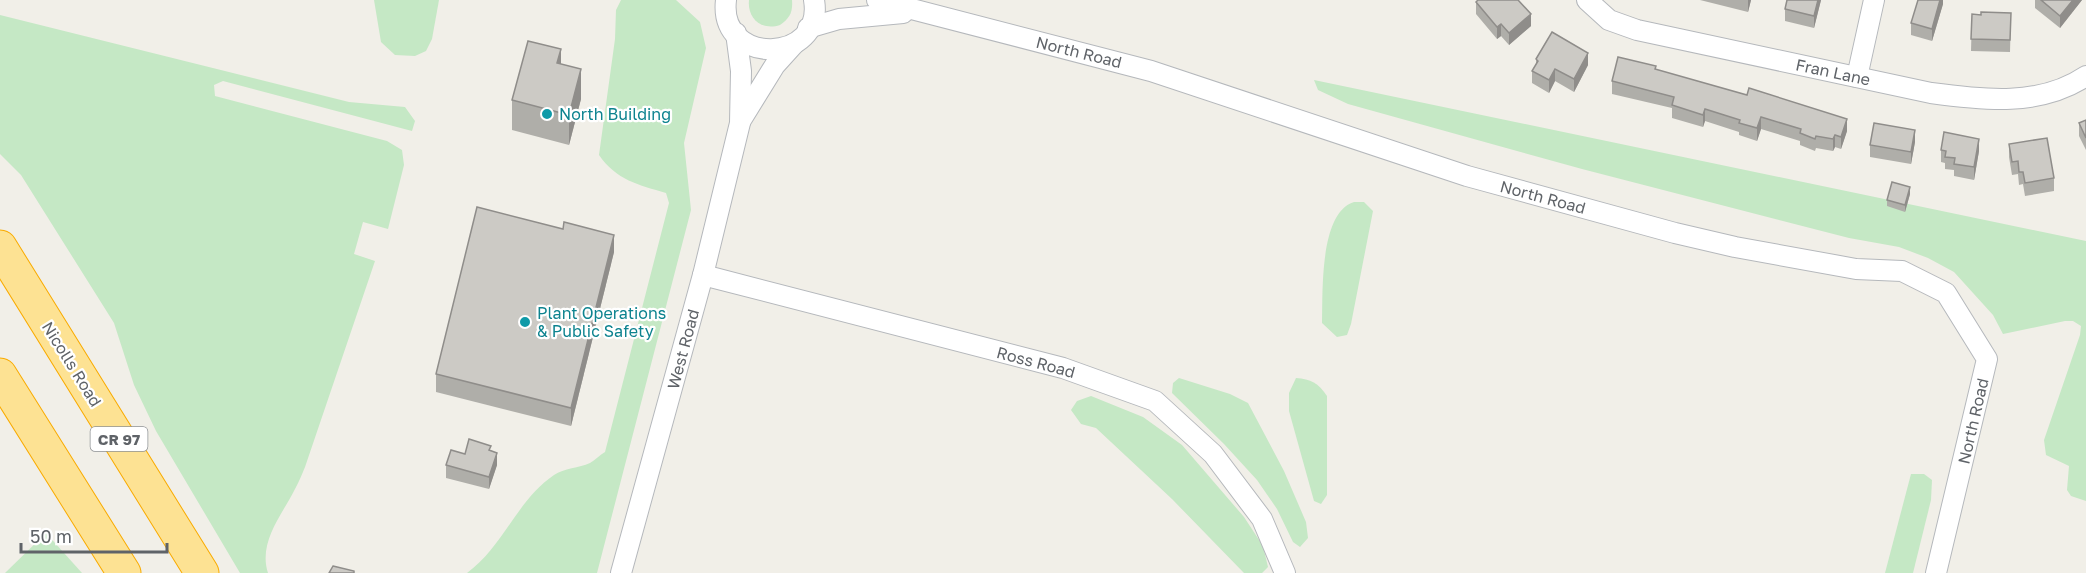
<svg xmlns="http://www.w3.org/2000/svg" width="2086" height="573" font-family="'Golos Text',sans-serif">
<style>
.green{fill:#c5e8c5}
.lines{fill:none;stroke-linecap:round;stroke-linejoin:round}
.street-casing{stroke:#b5b8bc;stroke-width:22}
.highway-casing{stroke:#f9ab00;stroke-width:35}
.street{stroke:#fff;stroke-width:20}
.highway{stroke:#fde293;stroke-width:33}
.wall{fill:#afaea9}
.shaded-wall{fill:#8f8d8a}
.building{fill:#cccac5;stroke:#8f8d8a;stroke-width:1.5}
.culture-dot{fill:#0f9aa8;stroke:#fff;stroke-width:2}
.labels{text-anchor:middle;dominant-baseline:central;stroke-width:4.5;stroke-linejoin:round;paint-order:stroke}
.shield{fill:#fff;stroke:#8f9295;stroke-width:1.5}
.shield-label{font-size:15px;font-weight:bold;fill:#5f6368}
.street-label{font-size:16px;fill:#5f6368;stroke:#fff}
.culture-label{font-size:16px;fill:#0d838f;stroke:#fff;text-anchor:start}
</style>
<rect width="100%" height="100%" fill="#f1efe8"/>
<g class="green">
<path d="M374 0H439L432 39 426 51 415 56 395 55 381 42Z"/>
<path d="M621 0H676L700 22 706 48 684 143 691 210 597 573H467C503 547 517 500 554 475 564 468 579 468 590 463 595 460 600 455 605 452L669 203 666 193C639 185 616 180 599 155L615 39 616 10Z"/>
<path d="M749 0H792C793 12 790 18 780 25 762 31 747 19 749 0Z"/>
<path d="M0 15 349 102 405 107 415 121 412 131 223 81 214 85 215 96 387 141 402 150 404 165 388 229 363 222 354 254 375 261 305 467C302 474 299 482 295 489 282 515 258 542 268 573H240L156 431 134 385 114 323 21 175 0 154Z"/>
<path d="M1314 80 2086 241V501L2071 496 2067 490 2069 466 2046 455 2044 440 2080 335 2081 326 2073 321H2065L2003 334 1993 315 1954 272 1928 258 1899 247 1849 238 1582 169 1348 104 1318 90Z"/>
<path d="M1354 202H1364L1373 211 1351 324 1347 335 1337 337 1322 323C1323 293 1319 213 1354 202Z"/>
<path d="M1179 378 1230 394 1248 403 1284 471 1306 522 1308 538 1300 547 1293 542 1277 509 1257 480 1224 444 1172 393 1173 383Z"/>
<path d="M1296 378C1311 379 1318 383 1327 396V495L1321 504 1314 501 1289 411V393Z"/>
<path d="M1091 396 1143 417 1182 445 1244 517 1263 546 1268 567 1262 573H1244L1172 499 1096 428 1081 424 1071 410 1077 401Z"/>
<path d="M1911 474H1924L1932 480 1931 500 1913 573H1885Z"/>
<path d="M46 533 82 573H5Z"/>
</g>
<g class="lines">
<g class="street-casing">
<g id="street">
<path d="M726 0C718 67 825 64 814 0"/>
<path d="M877 0 1151 71 1467 176 1675 233 1735 247 1856 269 1902 271 1946 293 1987 359 1936 573"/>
<path d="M1587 0 1609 20 1637 30 1931 93C1983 100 2040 107 2086 76"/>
<path d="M808 28 839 19 903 13"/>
<path d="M1857 77 1874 0"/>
<path d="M741 120 775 65 794 44"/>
<path d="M703 275 1063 368 1155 401 1213 454 1262 519 1285 573"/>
<path d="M621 573 703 275 740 123 741 71 736 33"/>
</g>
</g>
<g class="highway-casing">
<g id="highway">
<path d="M0 247 202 573"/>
<path d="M0 375 124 573"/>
</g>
</g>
<use href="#street" class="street"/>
<use href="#highway" class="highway"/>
</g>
<g class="wall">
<path d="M1700 0H1751L1748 12Z"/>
<path d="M1787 0H1821L1814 28 1785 21V9Z"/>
<path d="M1943 0V4L1932 41 1911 35V23Z"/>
<path d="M2035 0H2082L2060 28 2035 8Z"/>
<path d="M1476 2 1531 26 1509 45 1501 36 1497 39 1476 14Z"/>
<path d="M2011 13 2010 52 1971 51 1972 14 1981 15Z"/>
<path d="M1536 59 1588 65 1574 92 1555 81 1549 93 1532 83V71L1536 64Z"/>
<path d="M561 64 581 99 569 145 512 130V100Z"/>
<path d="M1656 70 1847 131 1841 149 1835 147 1833 151 1816 148 1815 151 1800 145V141L1761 129 1757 141 1739 135V132L1705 121 1703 127 1672 118V108L1612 94V81Z"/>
<path d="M2086 120V150L2079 136V123Z"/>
<path d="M1915 142 1911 164 1870 157V145Z"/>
<path d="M2009 144 2054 178V191L2025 196 2023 184 2019 185 2018 174 2012 175 2009 157Z"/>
<path d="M1941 150 1979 151 1974 180 1954 176V170L1945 169V163L1941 162Z"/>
<path d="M1910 194 1905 212 1887 206V200Z"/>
<path d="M563 229 614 252 571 426 436 392V374Z"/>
<path d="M491 451 497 465 489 489 446 478V465L465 454Z"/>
</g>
<g class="shaded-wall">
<path d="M1748 0H1751L1748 12Z"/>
<path d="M1818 0H1821L1814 28V16Z"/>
<path d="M1940 0H1943V4L1932 41V29Z"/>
<path d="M2073 0H2082L2060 28V16Z"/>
<path d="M1531 14V26L1509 45V33Z"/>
<path d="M1501 24V36L1497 39V27Z"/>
<path d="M561 49V79L557 63Z"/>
<path d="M1588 53V65L1574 92V79Z"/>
<path d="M581 69V99L569 145V115Z"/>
<path d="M1555 69V81L1549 93V80Z"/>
<path d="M1705 109V121L1703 127V115Z"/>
<path d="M1761 117V129L1757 141V128Z"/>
<path d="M1847 119V131L1841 149V137Z"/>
<path d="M1915 130V142L1911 164V152Z"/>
<path d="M1835 135V147L1833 151V139Z"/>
<path d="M1979 139V151L1974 180V167Z"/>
<path d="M1910 187V194L1905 212V205Z"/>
<path d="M614 235V252L571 426V408Z"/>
<path d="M497 453V465L489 489V477Z"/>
</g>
<g class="building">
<path d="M1478 0H1518L1531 14 1509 33 1501 24 1497 27 1476 2Z"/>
<path d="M1787 0H1818L1814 16 1785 9Z"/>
<path d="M1918 0H1940L1932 29 1911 23Z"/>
<path d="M2041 0H2073L2060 16Z"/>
<path d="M1981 12 2011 13 2010 40 1971 39 1972 14 1981 15Z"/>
<path d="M1552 32 1588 53 1574 79 1555 69 1549 80 1532 71 1538 61 1536 59Z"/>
<path d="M528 41 561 49 557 63 581 69 569 115 512 100Z"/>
<path d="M1618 57 1656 66 1655 69 1747 95 1749 88 1847 119 1841 137 1835 135 1833 139 1816 136 1815 139 1800 133 1801 129 1761 117 1757 128 1739 123 1740 120 1705 109 1703 115 1672 105 1674 97 1612 81Z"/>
<path d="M2086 120V138L2079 123Z"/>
<path d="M1874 123 1915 130 1911 152 1870 145Z"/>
<path d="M1944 132 1979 139 1974 167 1954 164 1955 158 1945 157 1946 151 1941 150Z"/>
<path d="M2047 138 2054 178 2025 183 2023 172H2019L2018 161 2012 162 2009 144Z"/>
<path d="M1892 182 1910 187 1905 205 1887 200Z"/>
<path d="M477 207 563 229 564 222 614 235 571 408 436 374Z"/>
<path d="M469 439 491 446 489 450 497 453 489 477 446 465 451 450 465 454Z"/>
<path d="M333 566 354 571V573H329Z"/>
</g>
<g class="culture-dot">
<circle cx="547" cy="114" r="6"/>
<circle cx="525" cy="322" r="6"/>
</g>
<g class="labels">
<rect class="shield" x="90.5" y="427" width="57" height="24" rx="4.5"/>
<g class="shield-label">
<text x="119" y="439">CR 97</text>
</g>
<g class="street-label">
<text transform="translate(1079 52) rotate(14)">North Road</text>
<text transform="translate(1833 72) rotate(12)">Fran Lane</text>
<text transform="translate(1543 197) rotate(15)">North Road</text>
<text transform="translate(683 349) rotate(-75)">West Road</text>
<text transform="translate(1036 362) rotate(15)">Ross Road</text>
<text transform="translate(72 364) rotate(58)">Nicolls Road</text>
<text transform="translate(1973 421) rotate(-77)">North Road</text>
</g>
<g class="culture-label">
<text x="559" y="114">North Building</text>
<text x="537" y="313">Plant Operations<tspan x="537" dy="18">&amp; Public Safety</tspan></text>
</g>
</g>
<path d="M21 543v9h146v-9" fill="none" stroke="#5f6368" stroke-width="3"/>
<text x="30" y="543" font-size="18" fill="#5f6368" stroke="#ffffff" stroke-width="4.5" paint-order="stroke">50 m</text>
</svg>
